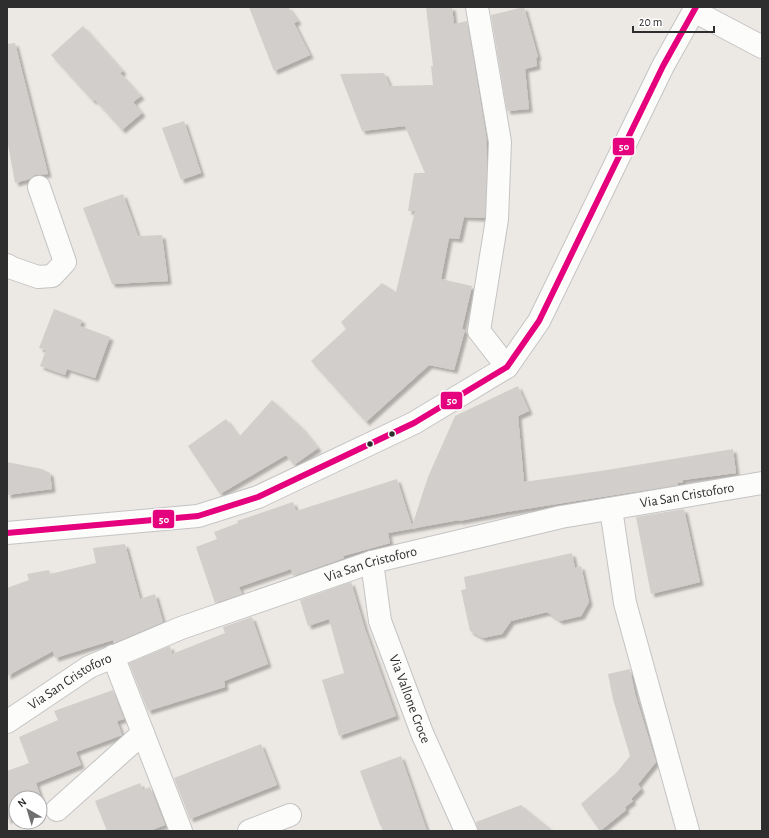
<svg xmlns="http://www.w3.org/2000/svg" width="769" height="838" font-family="'Alegreya Sans',sans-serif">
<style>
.building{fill:#d1cecb;filter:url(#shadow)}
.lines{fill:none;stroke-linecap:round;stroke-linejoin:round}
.minor-casing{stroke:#c5c4c5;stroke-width:24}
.minor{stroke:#fcfcfb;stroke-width:22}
.bus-1-casing{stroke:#fff;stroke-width:9}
.bus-1{stroke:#e5007d;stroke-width:6}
.bus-dot{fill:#2e2e2e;stroke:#fff;stroke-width:1.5}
.labels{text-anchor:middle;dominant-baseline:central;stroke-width:3;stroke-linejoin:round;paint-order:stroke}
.street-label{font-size:14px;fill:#2e2e2e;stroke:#fff}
.line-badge{stroke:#fff;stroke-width:1.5}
.badge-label{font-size:11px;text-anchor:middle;font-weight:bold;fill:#fff}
</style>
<defs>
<filter id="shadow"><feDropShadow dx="3.5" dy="3.5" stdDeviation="1" flood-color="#0004"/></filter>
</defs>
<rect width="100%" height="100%" fill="#ece8e4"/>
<g class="building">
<path d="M249 7H288L298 21 294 23 310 55 274 71Z"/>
<path d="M426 7H452L454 24 467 21 486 135 487 164 485 218 464 217 459 239 449 238 441 279 472 286 462 329 465 330 454 370 429 365 366 422 311 361 346 329 341 322 382 283 396 292 415 211H408L414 173H425L405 126 362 131 340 74 384 73 390 86 433 85 431 66H433Z"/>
<path d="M524 7 538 57 536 58 537 66 525 69 529 109 507 111 491 15Z"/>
<path d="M83 26 123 71 120 73 141 96 133 102 142 113 122 130 95 100 93 101 51 55Z"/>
<path d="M15 43 48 174 35 175 29 179 15 183 7 139V44Z"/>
<path d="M184 121 201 173 181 180 162 128Z"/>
<path d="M123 194 138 236 162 235 168 281 112 284 83 208Z"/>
<path d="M54 309 82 320 80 326 110 337 95 378 67 369 65 375 40 366 46 350 39 348Z"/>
<path d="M518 386 529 411 518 416 524 482 607 470 733 449 736 473 683 480V482L677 483 678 485 506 512 459 521V520L388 533 390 543 343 556 344 558 293 576 291 569 239 587 242 594 215 603 196 547 217 539 214 532 238 523 237 521 293 502 296 511 397 479 412 526 428 477 455 416Z"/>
<path d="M272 400 301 427 318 448 294 465 286 455 220 494 188 446 226 419 239 437Z"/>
<path d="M7 462 42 469 50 473 52 489 7 495Z"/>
<path d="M684 509 700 582 651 594 636 517Z"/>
<path d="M125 544 140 599 155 594 163 622 114 643 113 640 55 658 53 651 7 676V588L29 580 27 574 49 570 50 574 96 563 93 548Z"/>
<path d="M572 553 575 568 581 566 589 602 581 616 560 621 547 612 511 621 502 634 483 638 470 631 461 590 466 589 464 577Z"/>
<path d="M351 582 365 629 396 716 339 736 322 680 344 673 329 619 308 626 300 600Z"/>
<path d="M252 617 268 664 224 681 225 687 148 711 129 663 170 646 172 654 225 633 223 627Z"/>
<path d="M630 669 635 694 656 762 638 784 641 789 631 799 633 801 625 807 626 810 600 831 581 804 617 772 630 756 613 699 608 674Z"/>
<path d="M113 690 124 719 117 721 122 735 76 752 81 765 36 783 43 805 40 807V798H16V816L7 820V771L29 763 19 737 58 720 54 711Z"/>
<path d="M261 744 277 785 190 819 174 778Z"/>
<path d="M401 756 427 831H383L381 826 380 825 360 771Z"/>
<path d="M140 783 143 790 150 787 165 825 149 831H107L95 801Z"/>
<path d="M521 805 553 831H478L476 822Z"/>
</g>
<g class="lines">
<g class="minor-casing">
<g id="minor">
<path d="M477 7 500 142 497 219 479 331 507 367"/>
<path d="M694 11 762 47"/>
<path d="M7 265 12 268 38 277 52 276 65 262 39 187"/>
<path d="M611 509 625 603 688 831"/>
<path d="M7 533 198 516 258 497 414 423 507 367 539 321 663 66 696 7"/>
<path id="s1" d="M372 562 380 621 422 733 466 831"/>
<path d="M113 656 181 831"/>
<path id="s2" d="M7 722 89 667 181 628 372 562 561 517 762 483"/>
<path d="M57 810 143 733"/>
<path d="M249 831 290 815"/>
</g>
</g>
<use href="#minor" class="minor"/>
<g class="bus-1-casing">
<path id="bus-1" d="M7 533 198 516 258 497 414 423 507 367 539 321 663 66 696 7"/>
</g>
<use href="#bus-1" class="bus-1"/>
</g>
<g class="bus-dot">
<circle cx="392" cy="434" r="3.5"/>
<circle cx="370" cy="444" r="3.5"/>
</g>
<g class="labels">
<g class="street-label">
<text stroke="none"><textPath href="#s2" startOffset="723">Via San Cristoforo</textPath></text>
<text stroke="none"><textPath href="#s2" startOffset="399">Via San Cristoforo</textPath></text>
<text stroke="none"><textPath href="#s2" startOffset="75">Via San Cristoforo</textPath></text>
<text stroke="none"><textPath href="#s1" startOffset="143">Via Vallone Croce</textPath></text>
</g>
</g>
<g class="line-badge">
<rect x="612" y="137" width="23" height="19" rx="4" fill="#e5007d"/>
<rect x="440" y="391" width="23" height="19" rx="4" fill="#e5007d"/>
<rect x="152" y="509" width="23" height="20" rx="4" fill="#e5007d"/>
</g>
<g class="badge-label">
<text x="624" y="150">50</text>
<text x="452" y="404">50</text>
<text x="164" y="523">50</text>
</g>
<rect width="769" height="838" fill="none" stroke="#2e2e2e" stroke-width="16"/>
<g transform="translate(28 810) rotate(322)"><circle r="19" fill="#ffffff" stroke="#ababab"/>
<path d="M0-3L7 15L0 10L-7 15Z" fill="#706f6e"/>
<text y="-6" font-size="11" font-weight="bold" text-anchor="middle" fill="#2e2e2e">N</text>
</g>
<path d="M633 26v6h81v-6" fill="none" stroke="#2e2e2e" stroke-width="2"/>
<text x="639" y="26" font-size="12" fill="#2e2e2e" stroke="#ffffff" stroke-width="3" paint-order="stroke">20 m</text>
</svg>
